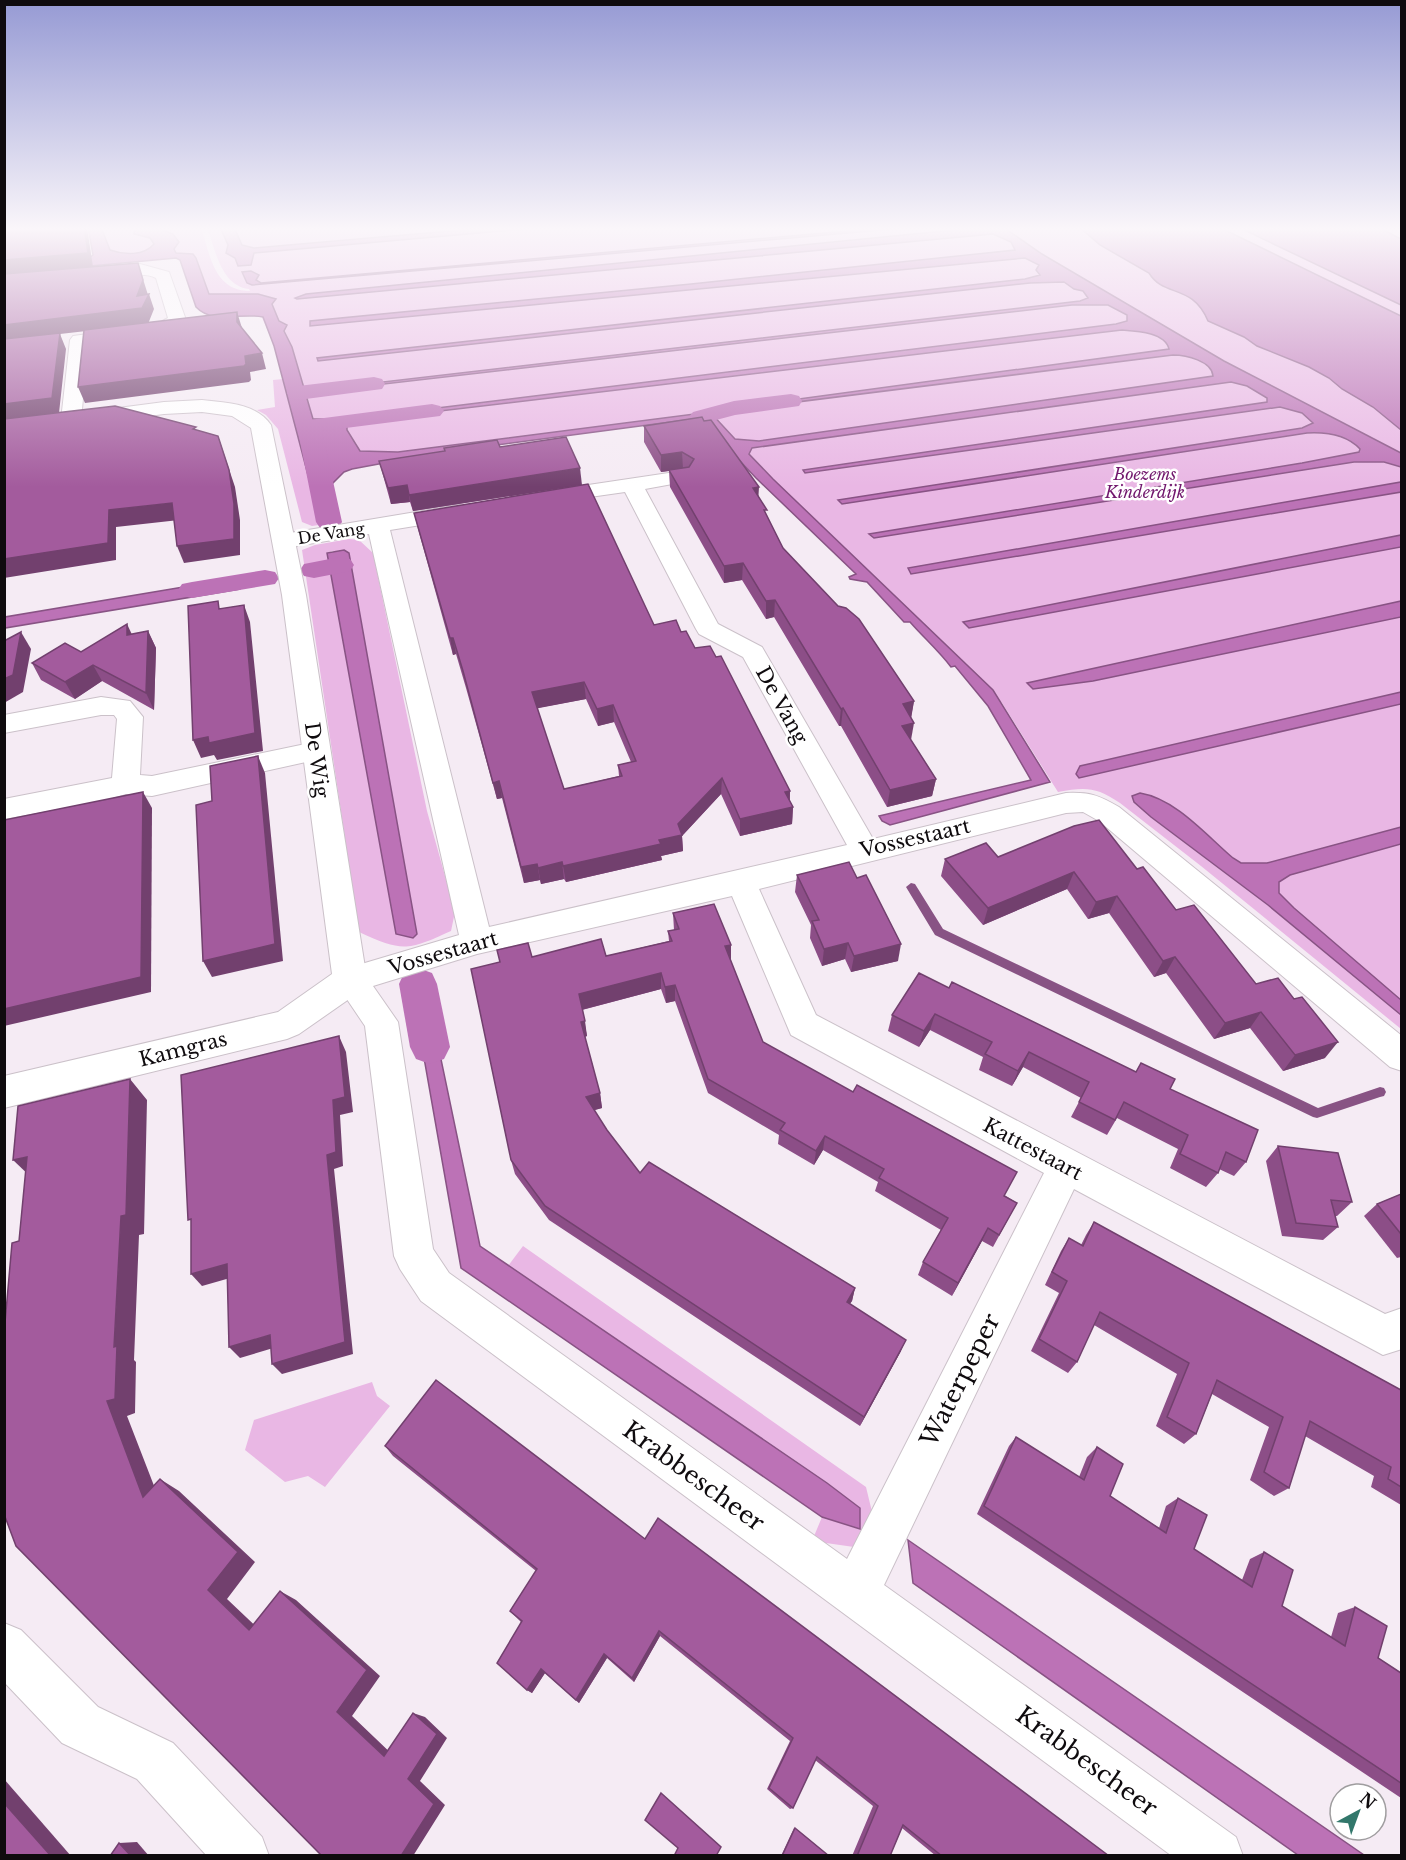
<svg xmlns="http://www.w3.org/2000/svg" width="1406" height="1860" font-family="'Libre Baskerville',serif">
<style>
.green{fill:#e9b7e4;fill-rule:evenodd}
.water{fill:#bc72b6;stroke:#885384;stroke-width:1.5}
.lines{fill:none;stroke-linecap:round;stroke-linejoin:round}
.stream{fill:#885384;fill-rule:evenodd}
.canal{fill:#bc72b6;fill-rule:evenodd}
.minor-casing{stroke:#cbc1c9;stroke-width:2}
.tertiary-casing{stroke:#cbc1c9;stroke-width:2}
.minor{fill:#fff;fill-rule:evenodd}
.tertiary{fill:#fff;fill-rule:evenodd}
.wall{fill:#8c4e87;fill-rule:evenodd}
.shaded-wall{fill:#72406e}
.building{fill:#a35b9d;stroke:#72406e;stroke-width:1.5;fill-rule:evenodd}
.labels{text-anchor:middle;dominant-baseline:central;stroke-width:5;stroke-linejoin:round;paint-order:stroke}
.far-park-label{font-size:16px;font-style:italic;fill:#71176d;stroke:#fff}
.far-street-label{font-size:16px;fill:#0f0b0e;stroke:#fff}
.street-label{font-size:20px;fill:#0f0b0e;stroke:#fff}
.near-street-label{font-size:24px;fill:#0f0b0e;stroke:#fff}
</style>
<rect width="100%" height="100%" fill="#f5ebf4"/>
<g class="green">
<path d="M101 227H135L134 234 150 238 154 244C144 256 124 255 110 250Z"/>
<path d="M164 227H201C210 255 214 291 250 291L249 289C221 286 215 249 207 227H1401V1003L1140 794 1132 796 1134 802 1151 817 1268 905 1401 1015V1029L1201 866 1120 803C1096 787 1086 787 1058 792L1002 703 706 416 317 467 289 379 252 295 209 294 196 258 193 254 176 253 174 249 179 242 173 234 163 230Z"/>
<path d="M283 379 318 513 330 515 332 523 312 526 302 522 278 429 266 415 257 410 275 407 273 380Z"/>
<path d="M349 539 359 540 373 553 427 811 455 912 451 931C407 951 403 952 359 932L302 550 315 545ZM332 551 349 553 417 934H396L327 554Z"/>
<path d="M523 1246 866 1487 873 1516 854 1547 812 1541 822 1517 860 1529V1508L508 1266Z"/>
<path d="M372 1382 377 1396 390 1406 325 1487 308 1476 285 1482 245 1450 254 1420Z"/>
</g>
<g class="water">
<path d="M88 227H101L110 250C124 255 144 256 154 244L150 238 134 234 135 227H164L163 230 173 234 179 242 174 249 176 253 193 254 196 258 209 294H258L276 299 272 304 279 321 287 325 284 331 292 347 313 419H354L347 426V430L360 451 398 452 710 412 735 439 759 441 1213 376C1212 361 1186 355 1173 355L741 409 739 407 1169 349C1165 332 1136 331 1122 330L381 418V415L1116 324 1127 321V315L1108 305H1072L323 391 322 389 1080 301 1088 298 1083 291 1074 289 1064 282 1030 283 318 361 317 358 1025 279 1040 275 1036 270 1039 265 1025 258 310 326V321L691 284 1015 250 1011 242 993 234 297 299 295 298 306 294 984 227H1003L1042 254 1224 361 1401 453V467L1384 462H1354L874 538 869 534 1302 463 1359 452 1360 449C1347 435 1325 432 1307 433L842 504 838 500 1302 428 1313 423 1302 413 1280 407 805 473 803 470 1267 402V398L1247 386 1231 382 752 448 749 454 773 479 993 690 1050 782 890 825 882 821 879 816 1031 780 988 706 955 666 951 667C938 650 924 638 910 622H904L867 582 850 579 849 577 856 574 756 478 703 422 693 419 443 452 352 469 344 472 332 484 337 511 330 515 318 513 274 346 263 317C241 312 213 325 196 307L180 260 176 258 5 274 89 258 93 255Z"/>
<path d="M220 227H234L242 245 254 248 496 227H546L254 253 251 265 238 266 235 258 226 253 228 245Z"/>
<path d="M892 227H916L252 285 247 283 242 272 251 271 259 275 256 280 261 283Z"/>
<path d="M1079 227H1219L1401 316V430L1373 407 1342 389 1329 378 1309 367 1257 346 1244 337 1208 321C1192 283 1164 298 1149 273L1100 245Z"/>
<path d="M1238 227H1378L1401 239V305Z"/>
<path d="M1401 482V492L911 574 908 568Z"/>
<path d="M1401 535V547L969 628 963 622Z"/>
<path d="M344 550 349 553 417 934 413 938 396 934 327 553Z"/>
<path d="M237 578 242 580 240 589 5 628V617Z"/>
<path d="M1401 601V617L1093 681 1033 689 1027 683Z"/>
<path d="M1401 692V704L1079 778 1076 774 1080 766Z"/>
<path d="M1140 793C1176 799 1206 835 1233 858L1241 863H1267L1401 827V844L1290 875 1279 882V893L1294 908 1401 1000V1015L1268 905 1151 817 1134 802 1132 796Z"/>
<path d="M421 997H428L480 1246 827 1483 860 1508V1529L822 1517 461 1268 414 1001Z"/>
<path d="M908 1540 1364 1855H1298L913 1583Z"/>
</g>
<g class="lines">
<path class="stream" d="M911 883 915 884 943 929 1318 1108 1380 1087 1384 1088 1386 1092 1384 1096 1380 1097 1317 1118 1313 1117 935 935 906 887Z"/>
<g class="canal">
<path d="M374 377 382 379 385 384 382 389 298 400 290 398 287 393 290 388 298 386Z"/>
<path d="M791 394 799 396 802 401 799 406 735 415 701 424 693 422 689 417 693 412 734 401Z"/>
<path d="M432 404 440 406 444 411 440 416 322 431 342 522 338 528 329 530 320 528 316 522 297 426 301 421Z"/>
<path d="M340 557 350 559 354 565 350 571 314 578 304 576 300 570 304 564Z"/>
<path d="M265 570 275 572 279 578 275 584 192 598 182 596 178 590 182 584 192 582Z"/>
<path d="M418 968 432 973 437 984 450 1047 444 1059 430 1064 416 1059 410 1047 399 984 404 973Z"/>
</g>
<g class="minor-casing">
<g id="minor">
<path d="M140 264 169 272 186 320C170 341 113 341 88 344L81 420 78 424H64L61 420 70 340 73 336 155 325 168 318 156 278C137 268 100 286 90 274L98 269Z"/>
<path d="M682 471 689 473 693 477 689 481 645 489 718 624 762 647 873 839 1066 793C1090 792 1098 795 1119 807L1402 1036V1071L1390 1067 1099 821 1083 812 1066 813 759 889 816 1015 1385 1314 1402 1308V1349L1383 1355 1074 1189 884 1585 1236 1837 1243 1856H1172L421 1301 400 1269 394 1256 365 1026 334 980 338 971 459 935 369 534 284 548 276 546 273 541 276 536 284 534 458 505 466 507 469 512 466 517 458 519 390 530 489 927 847 845 743 657 699 634 696 629 625 492 548 503 540 502 537 497 540 492 548 491ZM732 896 791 1035 1044 1173 847 1559 449 1273 433 1249 398 1022 373 986 477 954Z"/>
<path d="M101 697 130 701 143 717 140 775 152 776 315 742 325 744 329 751 325 758 315 760 152 796 126 794 102 801 4 819V799L112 778 117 719 114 715H101L4 733V715Z"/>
<path d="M4 1623 21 1630 98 1707 173 1743 262 1837 269 1856H207L137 1779 62 1743 4 1682Z"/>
</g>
</g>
<g class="tertiary-casing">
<path id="tertiary" d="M202 400C226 403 256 403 271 425L306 595 367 980 362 990 299 1034 287 1039 4 1108V1076L278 1012 332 974 282 595 251 428 232 416 202 412 164 414 4 435V423L164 402Z"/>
</g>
<use href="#minor" class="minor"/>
<use href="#tertiary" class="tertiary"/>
</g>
<g class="wall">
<path d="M644 426 758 497 783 548 914 701 911 717V740L936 779 932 796 887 807 841 726H839L774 617 766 619 742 580 724 583 670 487 669 471 661 472 644 442Z"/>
<path d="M500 447 582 485 413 511 410 502 391 504 379 461Z"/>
<path d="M414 513 654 625 681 632 695 648 716 657 790 791V801L793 807 792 824 740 836 721 794 682 836 683 851 661 856 662 860 566 882 564 879 541 884 540 880 524 883 502 798 497 799 466 688 456 654 453 655 418 529ZM586 699 598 726 614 722 631 762 618 765 619 776 564 789 537 708Z"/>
<path d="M148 631 156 648 154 710 102 681 75 699 41 680 32 663 81 652 132 634Z"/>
<path d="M998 857 1137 869 1176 910 1256 984 1325 1058 1283 1071 1250 1028 1214 1039 1166 973 1154 977 1109 913 1088 919 1067 889 983 925 941 876 945 859Z"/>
<path d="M797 875 898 961 851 972 845 959 822 966 810 938 811 925 795 892Z"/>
<path d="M673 913 730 961 763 1042 1017 1203 993 1247 982 1241 952 1296 918 1275 923 1262 941 1230 875 1191 878 1182 823 1150 814 1165 778 1144 779 1135 708 1093 675 1001 666 1003 661 989 582 1010 587 1036 585 1037 600 1093 602 1108 594 1110 607 1130 640 1173 855 1288 852 1301 849 1304 901 1351 860 1426 549 1220 515 1174 511 1160 532 957 606 956 669 941 668 931 674 930Z"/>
<path d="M949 988 1136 1072 1141 1063 1170 1089 1246 1162 1234 1176 1219 1169 1218 1173 1206 1187 1170 1168 1178 1149 1117 1118 1107 1135 1071 1117 1081 1098 1023 1067 1012 1086 979 1070 983 1057 930 1030 919 1047 888 1031 892 1015Z"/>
<path d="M1278 1146 1352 1202 1337 1216H1335L1338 1227 1323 1240 1282 1236 1266 1161Z"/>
<path d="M1401 1194V1257L1397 1258 1364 1216 1377 1204Z"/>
<path d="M1094 1222 1401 1390V1505L1371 1487 1374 1476 1305 1436 1289 1488 1274 1496 1250 1480 1269 1427 1212 1394 1196 1434 1184 1444 1156 1426 1177 1374 1094 1325 1077 1362 1068 1373 1031 1351 1059 1293 1045 1285 1061 1251 1069 1238 1081 1245 1086 1235Z"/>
<path d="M1016 1437 1079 1477 1087 1457 1097 1447 1110 1496 1159 1528 1166 1506 1178 1498 1194 1549 1242 1580 1250 1559 1264 1552 1282 1606 1331 1637 1338 1613 1355 1607 1378 1658 1401 1673V1798L977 1514 1009 1446Z"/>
<path d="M385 1446 645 1539 1109 1856H936L902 1828 890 1856H852L873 1806 815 1760 793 1808 790 1809 767 1789 790 1741 660 1636 634 1682 607 1658 579 1703 545 1673 532 1693 527 1690 521 1622 510 1611 536 1571 393 1456Z"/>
<path d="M794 1828H795L829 1856H781Z"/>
</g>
<g class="shaded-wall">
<path d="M84 227H87L93 267 4 276V260Z"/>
<path d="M138 263 148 295 149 294 154 309 148 324 60 334 66 349 59 413 4 421V325L137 296Z"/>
<path d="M237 312 242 328 237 322Z"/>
<path d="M262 353 266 369 250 372 251 380 249 382 85 403 78 387Z"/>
<path d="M218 436 235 487 240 520V555L184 563 177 546Z"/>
<path d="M682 452 683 469 661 472V455Z"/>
<path d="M580 468 582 485 413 511 409 495Z"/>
<path d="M407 485 410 502 391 504 388 488Z"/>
<path d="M759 487 758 503 753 488Z"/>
<path d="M172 503 179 520 116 527V560L4 578V559L109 510Z"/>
<path d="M743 563 742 580 724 583V566Z"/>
<path d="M775 600 774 617 766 619V601Z"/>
<path d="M244 605 250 622 263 751 217 760 214 755 201 758 193 740Z"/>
<path d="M127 624 135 641 127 635Z"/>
<path d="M148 631 156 648 154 710 146 693Z"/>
<path d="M21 632 31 649 23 692 4 703V679Z"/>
<path d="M450 638H453L456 654 453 655Z"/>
<path d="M93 665 102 681 75 699 65 682Z"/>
<path d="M584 682 586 699 534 709 532 692Z"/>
<path d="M914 701 911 719 903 704Z"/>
<path d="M613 705 614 722 598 726 597 709Z"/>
<path d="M843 708 841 726H839L841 709Z"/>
<path d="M914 723 911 740 902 726Z"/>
<path d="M258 756 265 773 283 961 212 977 203 961Z"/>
<path d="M722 778 721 794 682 836 683 851 661 856 662 860 566 882 563 866 659 840 678 824Z"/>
<path d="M936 779 932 796 887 807 890 790Z"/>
<path d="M499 781 502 798 497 799 493 783Z"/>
<path d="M790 791 789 808 785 792Z"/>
<path d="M143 792 152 808 151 992 4 1026V1009Z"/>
<path d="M793 807 792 824 740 836V819Z"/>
<path d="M562 862 564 879 541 884 538 868Z"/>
<path d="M537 864 540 880 524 883 521 867Z"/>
<path d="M1074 872 1067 889 983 925 988 908Z"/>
<path d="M1117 896 1109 913 1088 919 1096 902Z"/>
<path d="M848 943 845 959 822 966 824 949Z"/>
<path d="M901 944 898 961 851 972 854 956Z"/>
<path d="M731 945V961L725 946Z"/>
<path d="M1175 957 1166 973 1154 977 1163 961Z"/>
<path d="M661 973V989L581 1010 579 994Z"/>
<path d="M675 985V1001L666 1003 665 987Z"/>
<path d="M1261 1012 1250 1028 1214 1039 1225 1023Z"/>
<path d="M935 1014 930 1030 919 1047 924 1031Z"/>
<path d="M585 1021 587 1036 583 1037 581 1022Z"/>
<path d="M339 1036 346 1052 353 1112 340 1115 343 1166 334 1169 353 1354 282 1374 272 1364 333 1100Z"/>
<path d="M1338 1042 1325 1058 1283 1071 1295 1055Z"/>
<path d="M1029 1052 1023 1067 1012 1086 1018 1071Z"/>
<path d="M130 1079 147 1100 144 1234 139 1235 134 1360 136 1362 135 1413 127 1416 163 1509 143 1497 107 1401 114 1347 121 1216Z"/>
<path d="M600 1093 602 1108 588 1112 586 1097Z"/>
<path d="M825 1136 823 1150 814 1165 816 1151Z"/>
<path d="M27 1157 34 1180 13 1160Z"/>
<path d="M988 1228 982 1241 952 1296 958 1283Z"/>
<path d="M227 1264 237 1276 202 1286 191 1274Z"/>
<path d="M855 1288 852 1301 843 1314 847 1302Z"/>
<path d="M270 1335 280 1346 240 1358 229 1347Z"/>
<path d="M906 1340 901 1351 860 1426 864 1417Z"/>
<path d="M160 1479 179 1491 255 1562 227 1599 267 1637 249 1630 208 1590Z"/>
<path d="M280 1591 296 1600 380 1676 352 1716 397 1759 384 1756 337 1712Z"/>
<path d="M659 1631 660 1636 634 1682 632 1678Z"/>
<path d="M604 1654 607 1658 579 1703 576 1700Z"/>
<path d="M541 1669 545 1673 532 1693 527 1690Z"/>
<path d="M413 1713 425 1717 447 1738 420 1781 445 1805 413 1856H401Z"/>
<path d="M4 1779 71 1856H51L4 1803Z"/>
<path d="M137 1842 149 1856H131L119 1843Z"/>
</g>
<g class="building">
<path d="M4 227H84L88 253 4 260Z"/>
<path d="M138 263 143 280 137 296 149 294 142 308 4 325V274Z"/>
<path d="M237 312V322L262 353 245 356 246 364 244 366 78 387 84 330Z"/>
<path d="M60 333 52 398 4 404V339Z"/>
<path d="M115 406 196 427 193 429 218 436 229 470 234 504V539L177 546 172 503 109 510 108 543 4 559V419Z"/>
<path d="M702 417 704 421 711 420 759 487 753 488 767 510H764L783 548 838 606 846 608 859 619 914 701 903 704 914 723 902 726 936 779 890 790 843 708 841 709 775 600 766 601 743 563 724 566 669 470 689 467 694 459 682 452 661 455 644 426Z"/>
<path d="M566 437 580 468 409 495 407 485 388 488 379 461 445 451 444 448 497 440 500 447Z"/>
<path d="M588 484 654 625 676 620 681 632 686 631 695 648 710 646 716 657 721 656 790 791 785 792 793 807 740 819 722 778 678 824 682 835 659 840 661 844 563 866 562 862 538 868 537 864 521 867 499 781 493 783 463 671 453 638H450L414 513ZM584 682 597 709 613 705 636 761 618 765 622 776 564 789 532 692Z"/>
<path d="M218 601 219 609 244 605 255 733 209 743 208 737 193 740 188 606Z"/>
<path d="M127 624V635L148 631 146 693 93 665 65 682 32 663 65 643 81 652Z"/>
<path d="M21 632 13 675 4 679V641Z"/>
<path d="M258 756 275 944 203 961 196 805 212 801 210 766Z"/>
<path d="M143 792 141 977 4 1009V820Z"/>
<path d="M1099 820 1137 869 1143 867 1176 910 1194 905 1256 984 1278 978 1294 999 1302 997 1338 1042 1295 1055 1261 1012 1225 1023 1175 957 1163 961 1117 896 1096 902 1074 872 988 908 945 859 986 843 998 857 1074 826Z"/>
<path d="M849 862 857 878 866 875 901 944 854 956 848 943 824 949 812 921 819 920 797 875Z"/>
<path d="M714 904 731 945 725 946 763 1042 853 1092 857 1085 1017 1172 1004 1196 1017 1203 999 1235 988 1228 958 1283 923 1262 948 1218 879 1178 884 1169 825 1136 816 1151 780 1130 785 1123 708 1079 675 985 665 987 661 973 579 994 585 1021 581 1022 600 1093 586 1097 607 1130 640 1173 649 1162 855 1288 847 1302 906 1340 864 1417 545 1206 511 1160 471 969 500 962 497 950 528 943 532 957 601 939 606 956 672 941 668 931 679 929 673 913Z"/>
<path d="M919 973 949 988 952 982 1136 1072 1141 1063 1175 1079 1170 1089 1258 1130 1246 1162 1226 1152 1218 1173 1180 1154 1188 1135 1124 1102 1115 1120 1079 1102 1089 1082 1029 1052 1018 1071 985 1054 992 1042 935 1014 924 1031 892 1015Z"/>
<path d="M339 1036 345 1097 333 1100 336 1152 327 1155 345 1342 272 1364 270 1335 229 1347 227 1264 191 1274V1219L188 1220 181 1075Z"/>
<path d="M130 1079 126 1215 121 1216 114 1347 117 1346 115 1399 107 1401 143 1497 160 1479 238 1552 208 1590 249 1630 280 1591 367 1670 337 1712 384 1756 413 1713 437 1734 408 1779 434 1804 401 1856H322L16 1546 4 1514V1334L12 1243 19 1241 27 1157 13 1160 18 1106Z"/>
<path d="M1278 1146 1338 1153 1352 1202 1331 1200 1338 1227 1296 1223Z"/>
<path d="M1401 1194V1234L1377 1204Z"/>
<path d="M1094 1222 1401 1390V1487L1388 1479 1391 1467 1310 1421 1289 1488 1264 1472 1283 1417 1217 1380 1196 1434 1167 1417 1189 1363 1100 1312 1077 1362 1039 1339 1067 1281 1052 1272 1069 1238 1083 1246Z"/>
<path d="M436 1380 645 1539 658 1518 1109 1856H942L903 1825 890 1856H857L878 1806 817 1757 793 1808 769 1788 793 1738 659 1631 632 1678 604 1654 576 1700 541 1669 527 1690 497 1663 522 1621 510 1611 537 1569 385 1446Z"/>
<path d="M1016 1437 1084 1480 1097 1447 1123 1464 1110 1496 1166 1533 1178 1498 1207 1515 1194 1549 1252 1587 1264 1552 1293 1570 1282 1606 1345 1646 1355 1607 1387 1626 1378 1658 1401 1673V1783L984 1506Z"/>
<path d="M661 1793 721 1847 716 1856H674L678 1848 645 1820Z"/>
<path d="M4 1803 51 1856H4Z"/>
<path d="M795 1828 829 1856H782Z"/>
<path d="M119 1843 131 1856H110Z"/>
</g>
<linearGradient id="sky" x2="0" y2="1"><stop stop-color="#969ad4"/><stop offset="0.47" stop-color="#faf6fa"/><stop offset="1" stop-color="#faf6fa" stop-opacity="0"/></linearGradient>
<rect width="1406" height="487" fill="url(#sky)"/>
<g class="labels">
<g class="far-park-label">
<text x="1145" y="474">Boezems<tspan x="1145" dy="18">Kinderdijk</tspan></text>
</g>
<g class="far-street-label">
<text transform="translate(331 533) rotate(-9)">De Vang</text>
</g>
<g class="street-label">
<text transform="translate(782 705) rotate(61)">De Vang</text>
<text transform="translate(317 760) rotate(82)">De Wig</text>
<text transform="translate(915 838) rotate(-13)">Vossestaart</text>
<text transform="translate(443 953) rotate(-16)">Vossestaart</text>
<text transform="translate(183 1049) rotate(-14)">Kamgras</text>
<text transform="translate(1033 1149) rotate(28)">Kattestaart</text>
</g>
<g class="near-street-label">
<text transform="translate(960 1380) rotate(-63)">Waterpeper</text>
<text transform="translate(694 1476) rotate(36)">Krabbescheer</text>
<text transform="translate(1087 1761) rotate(36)">Krabbescheer</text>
</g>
</g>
<rect width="1406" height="1860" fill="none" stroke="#0f0b0e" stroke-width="12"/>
<g transform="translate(1358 1812) rotate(41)"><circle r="28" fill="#ffffff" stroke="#9f9d9f" stroke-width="1.5"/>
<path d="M0-4.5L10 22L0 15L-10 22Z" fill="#32776b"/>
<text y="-9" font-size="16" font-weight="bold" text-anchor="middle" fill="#0f0b0e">N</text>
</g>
</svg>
